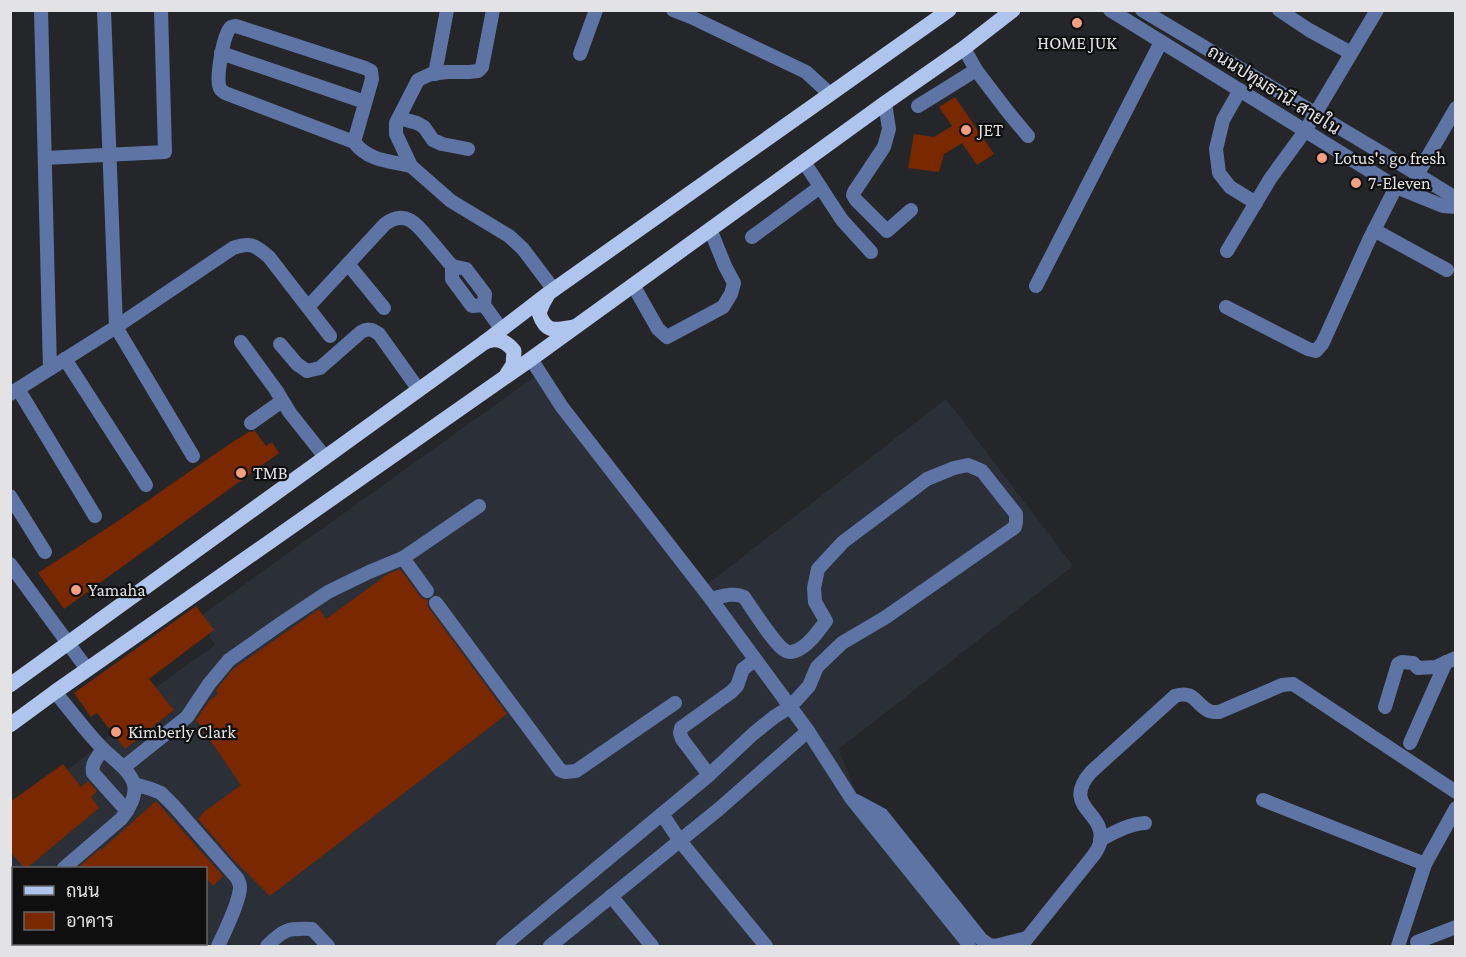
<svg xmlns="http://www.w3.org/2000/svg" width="1466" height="957" font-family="'Crimson Pro',Sarabun,serif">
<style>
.built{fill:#2b2f37;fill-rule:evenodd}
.building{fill:#792800}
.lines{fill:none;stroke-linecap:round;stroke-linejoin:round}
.minor{stroke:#5d74a5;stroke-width:14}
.major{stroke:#b0c5ed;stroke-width:15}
.poi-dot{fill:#f2a081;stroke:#0f0f10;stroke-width:2}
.labels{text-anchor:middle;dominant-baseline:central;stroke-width:4.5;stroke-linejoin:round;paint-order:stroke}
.poi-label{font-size:18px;fill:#e3e3e5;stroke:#0f0f10;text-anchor:start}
.street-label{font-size:18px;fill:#e3e3e5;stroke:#0f0f10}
</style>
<rect width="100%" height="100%" fill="#252629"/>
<path class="built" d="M537 375 705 586 946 399 1073 566 839 749 866 820 975 946H11V814L89 753 115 731 109 721 215 645 199 617ZM14 868H206V944H14Z"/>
<g class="building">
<path d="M955 97 994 154 977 165 962 143 944 154 939 172 908 168 914 134 934 137 952 126 939 107Z"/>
<path d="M255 431 266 446 272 442 279 453 64 609 38 573 121 519 231 443 249 432Z"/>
<path d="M400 569 420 596 423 599 428 600 427 605 429 608 507 714 270 896 237 863V864L198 819 204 812 241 785 196 720 209 701 218 694 216 690 233 669 319 609 326 619 388 574Z"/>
<path d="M196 606 214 630 149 679 174 710 125 749 97 713 91 717 74 693Z"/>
<path d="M63 764 81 787 88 781 97 791 91 797 99 808 27 868H25L10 852V802Z"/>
<path d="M156 801 223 876 213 886 206 878V868H81L80 866 100 849 101 850Z"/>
</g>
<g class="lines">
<g class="minor">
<path d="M41 10 50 369"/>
<path d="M104 10 116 327 193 456"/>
<path d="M493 10 482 67 478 71 469 72H447L431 74 418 80 396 123V134L411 166 451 201 509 236 523 249 554 290"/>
<path d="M673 10 691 17 806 72 830 94"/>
<path d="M1110 10 1396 187 1443 206 1456 207"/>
<path d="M1142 10 1407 168 1449 194 1456 201"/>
<path d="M1279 10 1309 30 1351 53"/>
<path d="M964 48 976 70 1008 112 1028 136"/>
<path d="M221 53 365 102"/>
<path d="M580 54 596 10"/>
<path d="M435 74 447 10"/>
<path d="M1240 90 1223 120 1216 149 1219 173 1230 187 1256 203"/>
<path d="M885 103 889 129 884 147 854 192 853 195 856 200 887 231 911 210"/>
<path d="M918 106 976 70"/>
<path d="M399 118 417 123 424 127 433 140 442 144 468 149"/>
<path d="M354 142 372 79 371 71 365 68 236 26C235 26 233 26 231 27 223 34 217 75 219 85 220 90 221 90 225 93L354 142C368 161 390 161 411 166"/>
<path d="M45 158 165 152 161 10"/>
<path d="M804 162 842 220 871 252"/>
<path d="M1417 175 1456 108"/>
<path d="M1374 230 1447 270"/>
<path d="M752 237 820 187"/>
<path d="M1227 251 1270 179 1305 131 1377 10"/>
<path d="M348 264 384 308"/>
<path d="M633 285 658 329 667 337 723 307 731 294 734 283 725 266 710 229"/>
<path d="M1036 286 1161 42"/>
<path d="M484 305 472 306 452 279V266L466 269 485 294 484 305 502 330"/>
<path d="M308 307 385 224C405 209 417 224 429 239 437 248 444 257 452 266"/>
<path d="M1226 307 1308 349 1316 351 1322 344 1325 338 1369 240 1396 187"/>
<path d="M241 342 276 390 290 413 325 457"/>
<path d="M280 344 297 364 307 371 320 368 361 332C368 328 372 329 379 334L419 390"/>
<path d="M65 359 146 485"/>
<path d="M531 359 562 407 711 599 808 731 851 798 968 943 969 946"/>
<path d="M18 389 95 516"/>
<path d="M10 394 116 327 233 248C251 242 255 245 269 257L330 336"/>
<path d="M251 423 282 401"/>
<path d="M10 496 45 552"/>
<path d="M403 558 427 591"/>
<path d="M10 564 87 669"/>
<path d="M436 603 560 770 565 772 576 771 675 703"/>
<path d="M55 692C71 711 86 732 103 749 113 759 130 770 134 784 137 796 128 810 121 819L64 868"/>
<path d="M1385 707 1398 664 1402 662 1413 663 1418 668 1436 667 1456 658"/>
<path d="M1410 743 1446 662"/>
<path d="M103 749C98 757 91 763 93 773L127 811"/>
<path d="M124 767 187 717 209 684 229 660 283 622 328 592 369 572 403 558 479 506"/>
<path d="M709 775 682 739 680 733 681 728 731 692 737 686 743 669 755 660"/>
<path d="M134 784 151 789 161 793 174 806 237 878C238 880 240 885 240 887 240 900 224 934 218 946"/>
<path d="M1263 800 1425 864"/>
<path d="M856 801 882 815 981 939 989 945 995 946 1027 938"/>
<path d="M662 814 680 841 766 946"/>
<path d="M1100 840C1115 832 1129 824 1145 823"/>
<path d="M611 896 652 946"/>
<path d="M10 915 14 912"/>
<path d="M1417 942 1456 927"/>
<path d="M267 946C284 929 288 928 312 929L328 946"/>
<path d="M503 946 709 775 753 734 774 717 790 707 809 686 817 667 842 643 886 617 1015 527 1016 522V514L982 471 968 465 954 468 927 479 843 542 818 569 814 588 815 602 826 621C818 631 808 647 795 651 792 652 788 652 786 651 775 646 752 608 744 597 734 592 723 596 711 599"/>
<path d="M550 946 719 809 808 731"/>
<path d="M1021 946 1093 856C1096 852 1099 847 1100 843 1107 811 1060 808 1091 772L1175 696C1195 690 1195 704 1209 711 1211 712 1217 712 1219 712L1282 685 1293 684 1456 792"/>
<path d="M1398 946 1425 864 1456 808"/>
</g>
<g class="major">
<path d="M547 296 543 303 539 313C546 334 555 330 574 327"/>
<path d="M485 342C497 337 506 341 514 351L513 365 507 374"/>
<path d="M10 685 485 342 549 293 949 10"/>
<path d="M10 725 55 692 531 359 885 103 964 48 1013 10"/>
</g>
</g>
<g class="poi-dot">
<circle cx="1077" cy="23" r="6"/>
<circle cx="966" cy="130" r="6"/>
<circle cx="1322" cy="158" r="6"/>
<circle cx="1356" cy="183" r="6"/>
<circle cx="241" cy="473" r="6"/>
<circle cx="76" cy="590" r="6"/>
<circle cx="116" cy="732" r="6"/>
</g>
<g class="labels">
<g class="poi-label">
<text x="1077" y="43" text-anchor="middle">HOME JUK</text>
<text x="978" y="130">JET</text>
<text x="1334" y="158">Lotus's go fresh</text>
<text x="1368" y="183">7-Eleven</text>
<text x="253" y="473">TMB</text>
<text x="88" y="590">Yamaha</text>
<text x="128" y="732">Kimberly Clark</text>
</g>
<g class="street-label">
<text transform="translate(1274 90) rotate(32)">ถนนปทุมธานี-สายใน</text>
</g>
</g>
<rect width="1466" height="957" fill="none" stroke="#e3e3e5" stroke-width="24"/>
<rect x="12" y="867" width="195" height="78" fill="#0f0f10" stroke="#646465" stroke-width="1.5"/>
<rect x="24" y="886" width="30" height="9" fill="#b0c5ed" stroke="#646465" stroke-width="1.5"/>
<text x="66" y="897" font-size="18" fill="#e3e3e5">ถนน</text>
<rect x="24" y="912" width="30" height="18" fill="#792800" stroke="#646465" stroke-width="1.5"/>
<text x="66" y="927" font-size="18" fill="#e3e3e5">อาคาร</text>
</svg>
